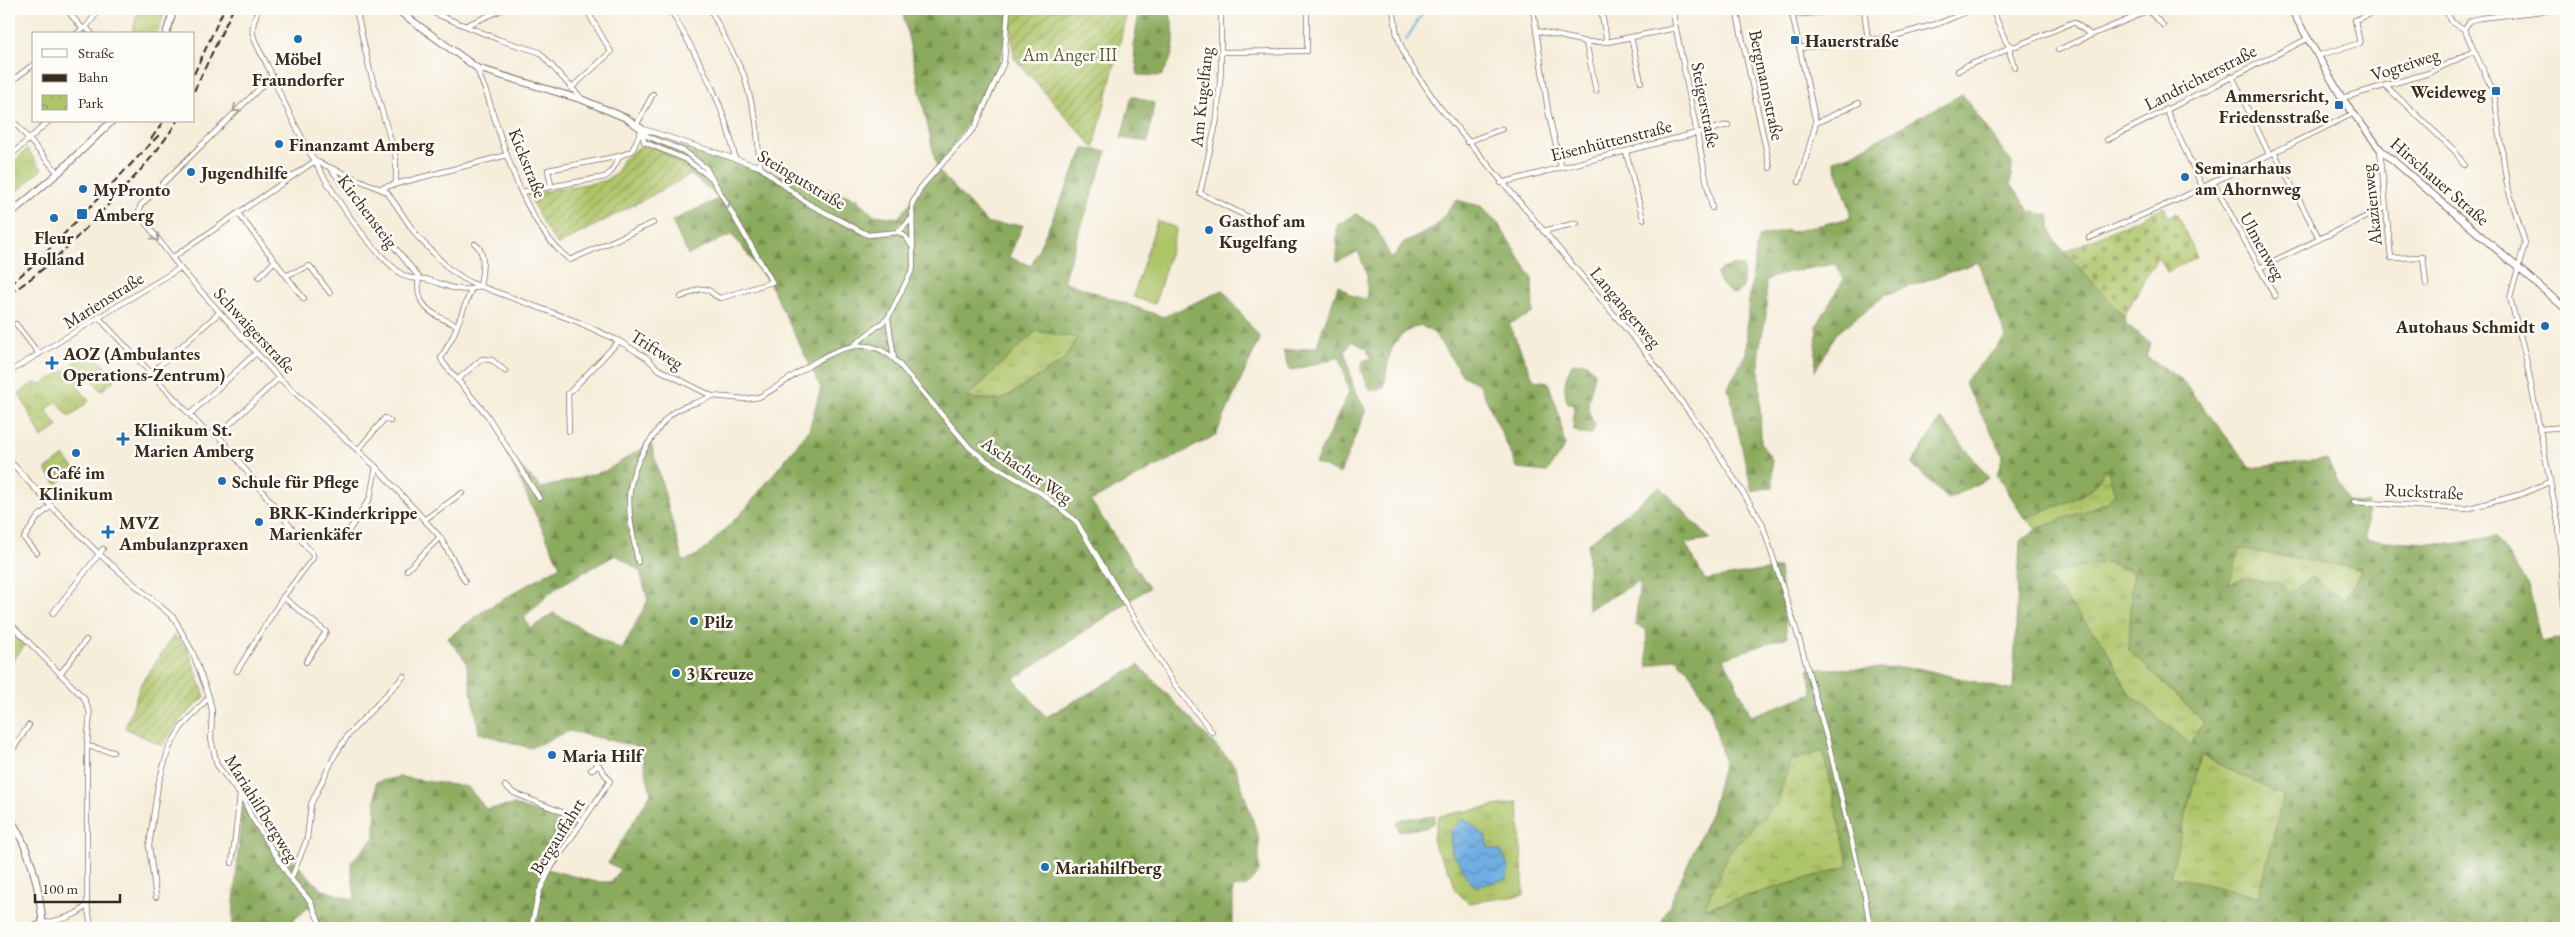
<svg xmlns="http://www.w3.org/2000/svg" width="2575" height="937" font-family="'EB Garamond',serif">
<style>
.grass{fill:url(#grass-tufts);stroke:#747744}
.forest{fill:url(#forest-firs);stroke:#626a3e;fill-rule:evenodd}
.cemetery{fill:url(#cemetery-stones);stroke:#747744}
.park{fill:url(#park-crowns);stroke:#747744}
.garden{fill:url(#garden-furrows);stroke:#747744}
.pitch{fill:#aec469;stroke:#747744}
.water{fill:url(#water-waves);stroke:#556c80}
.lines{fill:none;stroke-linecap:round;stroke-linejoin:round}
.stream{stroke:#6faee2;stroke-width:2}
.street-casing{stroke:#7c6e60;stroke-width:6}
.secondary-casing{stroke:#7c6e60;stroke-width:8}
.street{stroke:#fff;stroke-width:4.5}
.secondary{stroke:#fff;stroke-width:6}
.rail{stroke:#3b2a1e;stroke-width:2;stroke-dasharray:8 4;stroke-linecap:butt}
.oneway{stroke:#a79f9a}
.poi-dot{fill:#1f6fb2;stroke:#fdfcf7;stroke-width:2}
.labels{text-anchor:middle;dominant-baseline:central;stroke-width:5;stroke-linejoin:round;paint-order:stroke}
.poi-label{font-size:18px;font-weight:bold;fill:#3b2a1e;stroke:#fdfcf7;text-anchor:start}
.park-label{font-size:18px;fill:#5e5834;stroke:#fdfcf7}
.street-label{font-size:18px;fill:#3b2a1e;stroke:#fdfcf7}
</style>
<defs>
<pattern id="grass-tufts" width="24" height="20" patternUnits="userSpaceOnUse" patternTransform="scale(1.25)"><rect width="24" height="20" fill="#aec469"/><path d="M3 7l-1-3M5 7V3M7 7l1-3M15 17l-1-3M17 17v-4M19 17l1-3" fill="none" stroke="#8f9f56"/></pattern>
<pattern id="forest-firs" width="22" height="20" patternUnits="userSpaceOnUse" patternTransform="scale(1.25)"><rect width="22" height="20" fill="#8aaa5d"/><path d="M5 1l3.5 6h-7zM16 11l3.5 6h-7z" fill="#728b4c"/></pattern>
<pattern id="cemetery-stones" width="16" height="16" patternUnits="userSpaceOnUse" patternTransform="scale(1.25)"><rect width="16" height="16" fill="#aec469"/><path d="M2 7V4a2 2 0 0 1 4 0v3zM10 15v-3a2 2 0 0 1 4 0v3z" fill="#8f9f56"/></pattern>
<pattern id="park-crowns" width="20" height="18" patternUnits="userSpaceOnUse" patternTransform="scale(1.25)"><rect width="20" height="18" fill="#aec469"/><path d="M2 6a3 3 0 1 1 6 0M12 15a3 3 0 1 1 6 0" fill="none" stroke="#8f9f56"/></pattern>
<pattern id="garden-furrows" width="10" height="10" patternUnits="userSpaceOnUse" patternTransform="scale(1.25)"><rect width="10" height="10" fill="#aec469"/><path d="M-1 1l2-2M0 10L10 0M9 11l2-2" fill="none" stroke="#8f9f56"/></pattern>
<pattern id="water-waves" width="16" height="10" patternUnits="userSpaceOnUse" patternTransform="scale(1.25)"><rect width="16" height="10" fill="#6faee2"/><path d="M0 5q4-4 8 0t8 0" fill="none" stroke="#5c8eb7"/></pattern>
</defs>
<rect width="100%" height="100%" fill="#fdfcf7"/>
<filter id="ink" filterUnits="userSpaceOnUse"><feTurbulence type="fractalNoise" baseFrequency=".02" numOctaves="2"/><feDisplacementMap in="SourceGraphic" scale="10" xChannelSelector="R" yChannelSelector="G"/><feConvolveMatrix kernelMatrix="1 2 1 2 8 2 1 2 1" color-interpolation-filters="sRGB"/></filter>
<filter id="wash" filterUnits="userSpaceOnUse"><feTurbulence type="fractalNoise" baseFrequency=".0096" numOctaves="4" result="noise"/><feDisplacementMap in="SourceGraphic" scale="20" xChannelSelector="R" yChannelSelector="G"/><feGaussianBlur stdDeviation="1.12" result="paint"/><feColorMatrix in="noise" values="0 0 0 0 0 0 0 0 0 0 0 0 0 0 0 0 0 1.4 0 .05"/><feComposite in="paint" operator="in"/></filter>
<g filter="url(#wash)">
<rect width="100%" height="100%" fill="#f6edda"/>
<g class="grass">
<path d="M1036 331 1077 338 1063 361 1001 400 965 398Z"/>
<path d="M2104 468 2109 473 2115 494 2108 502 2037 529 2024 518C2045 510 2083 500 2097 483 2100 479 2102 473 2104 468Z"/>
<path d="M2240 549 2362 569 2346 600 2331 592 2313 577 2289 592 2228 585Z"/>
<path d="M2106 562 2133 571 2129 650 2203 721 2191 746 2128 692 2103 643 2045 575Z"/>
<path d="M1823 751 1849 866 1703 909 1729 853 1778 802 1789 761Z"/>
<path d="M2201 755 2284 796 2259 897 2170 876Z"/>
<path d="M1518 802 1524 895 1468 903 1455 890 1452 876 1436 850 1433 839 1439 816Z"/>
</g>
<g class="forest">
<path d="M902 9H1013L994 83 937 169 988 224 1023 225 1009 257 1031 266 1084 149 1107 151 1063 281 1163 317 1223 290 1260 338 1216 435 1091 501 1149 588 1014 679 1046 717 1139 665 1235 766 1259 839V872L1247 886 1233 888V928H320L310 906 288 925V928H232L242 805 251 817 321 889 355 901 351 862 375 837 376 782 399 777 468 787 486 809 514 805 574 824 546 869 596 882H612L620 869 608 863 651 793 640 747 569 731 530 748 479 733 466 661 448 638 483 611 560 566 507 454 542 488 605 471 651 443 683 562 701 553 747 507 809 430 821 388 770 284 732 234 688 255 672 221 720 198 648 141 652 138 833 191 858 199 873 215 898 218 937 169ZM1036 331 1077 338 1063 361 1002 400 966 398ZM616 555 640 571 648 600 622 650 553 613 530 629 524 617 557 587Z"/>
<path d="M1140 9H1169C1176 38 1178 51 1161 76L1138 75 1133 46Z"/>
<path d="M1962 94 2012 163 2011 184 2030 212 2049 215 2051 232 2055 241 2124 316 2126 324 2150 343 2146 357 2181 379 2251 468 2327 459 2348 502 2368 503 2366 540 2454 544 2496 536 2529 588 2541 642 2565 637 2566 642V928H1659L1711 812 1724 761 1711 711 1688 670 1675 658 1648 667 1646 629 1635 625 1640 581 1588 610V544L1660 486 1710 539 1685 543 1705 580 1779 568 1787 637 1724 658 1751 716 1813 693 1808 669 1917 668 2013 691 2020 541 2037 529 2108 502 2115 494 2109 473 2104 469C2102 473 2100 479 2097 483 2082 500 2045 510 2024 518L1997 474 2003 455 1964 382 2006 337 1978 262 1885 295 1836 334 1815 371 1817 325 1844 279 1835 264 1788 272 1766 280V316L1759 350 1761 443 1772 460 1773 487 1752 491 1728 387 1746 353 1748 308 1758 237 1788 230 1791 232 1850 218V209L1833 160 1850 155ZM2240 549 2361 569H2362L2346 600 2331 592 2313 577 2289 592 2280 583 2243 578 2229 584ZM2106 562 2133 571 2129 650 2203 721 2191 745 2128 692 2103 643 2045 575ZM1823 751 1849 866 1704 909 1729 853 1778 802 1790 761ZM2201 755 2283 796 2259 897 2170 876Z"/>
<path d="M1132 96 1154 103 1148 142 1121 138Z"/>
<path d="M1456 200 1481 206 1499 225 1532 278 1533 313 1509 324 1534 380 1548 382 1558 411 1565 446 1547 472 1518 469 1479 384 1463 376 1434 333 1420 325C1387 338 1390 355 1384 387L1371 391 1361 372 1363 361 1371 358 1366 348 1352 341 1345 350 1353 386 1366 410 1340 474 1315 463 1349 393 1340 357 1290 371 1283 351 1317 347C1322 325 1332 307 1338 285L1351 295 1367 300V275L1358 251 1337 262V225L1356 214 1375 226 1392 260 1402 244 1434 228Z"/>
<path d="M1734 265 1743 266V288L1734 294C1726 291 1719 282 1716 274L1721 269Z"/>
<path d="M1586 362 1594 372C1593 396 1581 402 1595 425L1592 434H1581L1573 429 1574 406 1567 402C1563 387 1565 377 1572 364Z"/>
<path d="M1941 418 1989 478 1947 499 1912 464Z"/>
<path d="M1435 816 1434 823 1425 828 1399 831 1396 823 1402 819Z"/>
</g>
<path class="cemetery" d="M2164 207 2168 217 2176 213 2197 257 2167 272 2158 256 2124 316 2065 252Z"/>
<g class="park">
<path d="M138 9H166L157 34H132Z"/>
<path d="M27 149 42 169 9 199V167Z"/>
<path d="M88 351 93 352 115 380 101 391 89 376 77 385 89 401 69 417 57 401 46 410 58 426 42 438 19 393 34 383 42 384 74 365 75 358Z"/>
<path d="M64 456 74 468 57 484 45 470Z"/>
<path d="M9 635 11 637 14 635 25 645 9 666Z"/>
</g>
<g class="garden">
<path d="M1009 9H1128L1094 148 1014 58Z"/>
<path d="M648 141 692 174 558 245 546 229 528 194 604 181 617 173 622 160Z"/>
<path d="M174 635 189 652 205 697 183 717 162 746 125 728 141 684Z"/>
</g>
<path class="pitch" d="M1157 221 1177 228 1155 304 1133 297Z"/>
<path class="water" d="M1464 818 1487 838 1488 848 1501 851 1509 867 1506 879 1476 887C1462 876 1466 868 1452 854L1450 832Z"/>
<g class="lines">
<path class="stream" d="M1406 40 1425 9"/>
</g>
</g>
<g filter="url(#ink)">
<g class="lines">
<g class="street-casing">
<g id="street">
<path d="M66 9 83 29"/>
<path d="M258 9C256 16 251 26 253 35 256 46 264 58 269 69 295 130 348 232 400 273 410 281 419 277 429 280 447 285 461 295 480 286 482 273 487 252 475 244"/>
<path d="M356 9 370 71 396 158V184"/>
<path d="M424 9 500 40 539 52 583 100"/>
<path d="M670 9C697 57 725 103 735 158"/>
<path d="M710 9 744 75 756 120 760 167"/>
<path d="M1221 9V69L1217 119 1200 193 1248 217"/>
<path d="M1393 9 1397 35 1406 58 1437 104 1643 349 1713 445 1762 523 1800 642 1829 746 1865 896 1870 928"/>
<path d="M1533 9 1548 111 1561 167"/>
<path d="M1601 9 1607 42"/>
<path d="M1672 9 1712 208"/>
<path d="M1736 9 1770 168"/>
<path d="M1791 9 1816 123 1799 182"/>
<path d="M1864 9 1868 40"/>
<path d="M1992 9 2006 42 2010 46H2016L2074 22 2091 35 2139 15 2149 9"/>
<path d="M2147 9 2163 25"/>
<path d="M2445 9 2452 22 2464 29"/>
<path d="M1792 15 1860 9"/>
<path d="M467 25 504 9"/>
<path d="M86 27 92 34"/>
<path d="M2464 29 2494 93 2507 185 2525 243 2510 298 2525 354 2559 527 2566 637"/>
<path d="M2464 29 2470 21 2480 18 2561 9"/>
<path d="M1538 31 1586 42H1607L1676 28"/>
<path d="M76 34 86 27 100 9"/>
<path d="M1631 37 1641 82"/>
<path d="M1586 42 1596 91"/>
<path d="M2010 46V54L2015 68"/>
<path d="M1799 48 1887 38 1940 23 1973 9"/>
<path d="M2058 50 2091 35"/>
<path d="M1221 52 1307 51V9"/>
<path d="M2317 56 2360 43 2355 20 2376 12"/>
<path d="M477 68C480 79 487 92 490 104 506 154 526 226 570 260L653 223"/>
<path d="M1958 71C1973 60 1996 59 2010 46"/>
<path d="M272 76 149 197 140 206 139 214 180 268 279 378 376 467 370 498 344 538"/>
<path d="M2232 76 2269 154"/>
<path d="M9 83 34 64"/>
<path d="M2386 86 2455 151 2464 165"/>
<path d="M571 88 611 52 586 9"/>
<path d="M2342 98 2429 73 2474 51"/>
<path d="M2166 109 2202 186"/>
<path d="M9 116 58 173"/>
<path d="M1816 123 1859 103"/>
<path d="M637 124 653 94"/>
<path d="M642 129 647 136 684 151 706 168 772 282 721 298C715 297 713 293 708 290 700 286 689 294 681 297"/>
<path d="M643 129 760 167 807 203 868 235 899 232 912 218"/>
<path d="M642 130 644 142 685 159 710 177"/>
<path d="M2107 140 2307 39"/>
<path d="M1467 142 1502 129"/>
<path d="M2380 149 2391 258 2423 257 2426 284"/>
<path d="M1626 152 1643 219"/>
<path d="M2274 152 2319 238"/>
<path d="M9 157 49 121"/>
<path d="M315 161 387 192 417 236 449 269 469 282 578 322 619 341 647 358 658 369 712 396 746 399 759 397C799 378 855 316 898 363L970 448 988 462 1041 493 1076 521 1172 681 1212 732"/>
<path d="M330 168 418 276C419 284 417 292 421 300 426 312 446 321 457 325"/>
<path d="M2213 182 2275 296"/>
<path d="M1501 183 1728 125"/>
<path d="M551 185 548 170 620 156 632 151 642 129"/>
<path d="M381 188 507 155"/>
<path d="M521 192 605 177 611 172 620 156"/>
<path d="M238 213 304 299"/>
<path d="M1543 231 1577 223"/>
<path d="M899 232 906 237 913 248"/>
<path d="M2089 238 2177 200 2352 114"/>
<path d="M172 258 315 161"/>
<path d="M2259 268 2384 208"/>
<path d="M287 275 310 266 330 293"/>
<path d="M259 277 275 261"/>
<path d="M471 290 453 336 441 358 444 364 487 415 539 498"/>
<path d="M100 319 207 433 218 435"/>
<path d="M16 324 39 354"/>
<path d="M854 345 888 318"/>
<path d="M894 359 888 318 913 268 912 204 921 187 975 127 1004 62 1008 9"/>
<path d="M9 372 180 268"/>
<path d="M151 373 219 313"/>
<path d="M457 380 482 359 492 360 505 371"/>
<path d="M190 414 256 353"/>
<path d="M2539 429 2566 427"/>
<path d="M569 431 568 394 619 341"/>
<path d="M218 435 313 555V558L283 597 237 671"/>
<path d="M218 435 279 378"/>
<path d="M358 450 385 418 390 421"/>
<path d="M9 460 51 506 99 554 174 618 193 653 209 697 212 711 211 739 217 765 244 800 251 816 291 879 310 901 322 928"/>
<path d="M376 467 440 537 465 581"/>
<path d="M2354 502 2466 509 2522 494 2549 482"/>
<path d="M424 520 462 493"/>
<path d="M37 553 24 538 38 517 51 506"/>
<path d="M638 562C628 511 620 483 652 438 658 429 665 418 674 412 686 404 700 403 712 396"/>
<path d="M407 570 440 537"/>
<path d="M283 597 326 632 306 662"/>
<path d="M53 613 103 549"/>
<path d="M9 622 84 698 90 713 87 746V904L91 926"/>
<path d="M60 674 86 640"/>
<path d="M87 746 113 752"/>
<path d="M9 755 29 725"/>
<path d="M591 770 599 765"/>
<path d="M505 786 514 793 582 820"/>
<path d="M232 863 240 795"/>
<path d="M291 879 307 839 311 804 335 755 348 735 404 676"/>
<path d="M156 897 149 846 158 785 169 748 181 728 209 697"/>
<path d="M29 928C46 920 76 921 87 904"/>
<path d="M531 928 539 892 552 866 610 781 596 762"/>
</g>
</g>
<g class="secondary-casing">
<g id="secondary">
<path d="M396 9 477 68 583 100 626 118 642 129"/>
<path d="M2291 9 2342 98 2380 149 2566 309"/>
<path d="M166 34 174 9"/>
<path d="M9 215 58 173 112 121"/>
<path d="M9 817C31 849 40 889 43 928"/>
</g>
</g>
<use href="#street" class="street"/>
<use href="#secondary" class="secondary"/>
<g class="rail">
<path d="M194 74 224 9"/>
<path d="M194 91 233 9"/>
<path d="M151 139 164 121"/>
<path d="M9 285 37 262 159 135"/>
<path d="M9 294C46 270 76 239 106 207 131 181 158 153 177 121"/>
</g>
</g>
<defs><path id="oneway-chevron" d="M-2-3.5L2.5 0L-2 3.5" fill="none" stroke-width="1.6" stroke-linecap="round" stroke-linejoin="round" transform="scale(1.25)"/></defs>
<g class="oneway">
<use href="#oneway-chevron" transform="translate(236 109) rotate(137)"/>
<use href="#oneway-chevron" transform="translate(727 205) rotate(62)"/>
<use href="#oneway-chevron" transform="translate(156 238) rotate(52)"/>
</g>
</g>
<g class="poi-dot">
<circle cx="298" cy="39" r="5"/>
<rect x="1790" y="35" width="10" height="10" rx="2.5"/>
<rect x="2491" y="86" width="10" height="10" rx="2.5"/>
<rect x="2334" y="100" width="10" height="10" rx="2.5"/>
<circle cx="279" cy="144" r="5"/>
<circle cx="191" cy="172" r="5"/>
<circle cx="2185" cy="177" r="5"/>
<circle cx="83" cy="189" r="5"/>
<rect x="76" y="208" width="12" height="12" rx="2.5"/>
<circle cx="54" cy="218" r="5"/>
<circle cx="1209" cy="230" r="5"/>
<circle cx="2545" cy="326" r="5"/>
<path d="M49.5 355.5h5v5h5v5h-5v5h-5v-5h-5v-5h5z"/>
<path d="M120.5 431.5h5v5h5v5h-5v5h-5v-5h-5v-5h5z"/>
<circle cx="76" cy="453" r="5"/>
<circle cx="222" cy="481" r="5"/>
<circle cx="259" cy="522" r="5"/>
<path d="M105.5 524.5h5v5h5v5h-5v5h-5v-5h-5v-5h5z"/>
<circle cx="694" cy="621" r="5"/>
<circle cx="676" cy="673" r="5"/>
<circle cx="552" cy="755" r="5"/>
<circle cx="1045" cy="867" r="5"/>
</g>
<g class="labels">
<g class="poi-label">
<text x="1805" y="40">Hauerstraße</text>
<text x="298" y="58" text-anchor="middle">Möbel<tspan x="298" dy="21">Fraundorfer</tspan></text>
<text x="2486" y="91" text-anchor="end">Weideweg</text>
<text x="2329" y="95" text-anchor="end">Ammersricht,<tspan x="2329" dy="21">Friedensstraße</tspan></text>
<text x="289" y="144">Finanzamt Amberg</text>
<text x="2195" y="167">Seminarhaus<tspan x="2195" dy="21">am Ahornweg</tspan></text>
<text x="201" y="172">Jugendhilfe</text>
<text x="93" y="189">MyPronto</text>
<text x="93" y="214">Amberg</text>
<text x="1219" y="220">Gasthof am<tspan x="1219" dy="21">Kugelfang</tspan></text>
<text x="54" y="237" text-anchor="middle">Fleur<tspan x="54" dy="21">Holland</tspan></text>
<text x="2535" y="326" text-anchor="end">Autohaus Schmidt</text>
<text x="63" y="353">AOZ (Ambulantes<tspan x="63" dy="21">Operations-Zentrum)</tspan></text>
<text x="134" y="429">Klinikum St.<tspan x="134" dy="21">Marien Amberg</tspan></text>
<text x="76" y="472" text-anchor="middle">Café im<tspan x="76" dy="21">Klinikum</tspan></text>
<text x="232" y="481">Schule für Pflege</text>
<text x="269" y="512">BRK-Kinderkrippe<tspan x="269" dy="21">Marienkäfer</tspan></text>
<text x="119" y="522">MVZ<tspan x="119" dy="21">Ambulanzpraxen</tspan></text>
<text x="704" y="621">Pilz</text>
<text x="686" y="673">3 Kreuze</text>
<text x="562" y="755">Maria Hilf</text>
<text x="1055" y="867">Mariahilfberg</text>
</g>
<g class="park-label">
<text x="1070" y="54">Am Anger III</text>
</g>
<g class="street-label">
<text transform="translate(2405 64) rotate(-18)">Vogteiweg</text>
<text transform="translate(2200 77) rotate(-27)">Landrichterstraße</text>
<text transform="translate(1767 85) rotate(78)">Bergmannstraße</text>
<text transform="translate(1201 97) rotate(-84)">Am Kugelfang</text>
<text transform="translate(1706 105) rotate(79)">Steigerstraße</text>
<text transform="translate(1611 140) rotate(-14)">Eisenhüttenstraße</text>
<text transform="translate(528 163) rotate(68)">Kickstraße</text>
<text transform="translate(802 179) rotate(31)">Steingutstraße</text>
<text transform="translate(2440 181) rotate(41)">Hirschauer Straße</text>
<text transform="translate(2371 205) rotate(-96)">Akazienweg</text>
<text transform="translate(368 211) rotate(53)">Kirchensteig</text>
<text transform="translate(2263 246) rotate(61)">Ulmenweg</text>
<text transform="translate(103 300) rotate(-32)">Marienstraße</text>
<text transform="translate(1626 307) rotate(50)">Langangerweg</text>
<text transform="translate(255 330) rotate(47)">Schwaigerstraße</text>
<text transform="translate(657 349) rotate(32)">Triftweg</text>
<text transform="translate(1027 470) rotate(34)">Aschacher Weg</text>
<text transform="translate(2424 491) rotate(3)">Ruckstraße</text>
<text transform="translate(262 808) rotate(58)">Mariahilfbergweg</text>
<text transform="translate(557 836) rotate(-58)">Bergauffahrt</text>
</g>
</g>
<rect width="2575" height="937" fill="none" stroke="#fdfcf7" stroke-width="30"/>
<rect x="32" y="32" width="162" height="90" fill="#fdfcf7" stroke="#afa8a0"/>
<rect x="42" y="49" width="25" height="8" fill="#ffffff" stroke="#afa8a0"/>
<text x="78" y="58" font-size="15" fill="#3b2a1e">Straße</text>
<rect x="42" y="74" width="25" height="8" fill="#3b2a1e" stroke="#afa8a0"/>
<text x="78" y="82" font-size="15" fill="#3b2a1e">Bahn</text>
<rect x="42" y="95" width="25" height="15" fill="url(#park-crowns)" stroke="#afa8a0"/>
<text x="78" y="108" font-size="15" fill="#3b2a1e">Park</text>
<path d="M35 894v8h85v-8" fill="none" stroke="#3b2a1e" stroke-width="2.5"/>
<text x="42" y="894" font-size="15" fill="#3b2a1e" stroke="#fdfcf7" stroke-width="4" paint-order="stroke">100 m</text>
</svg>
